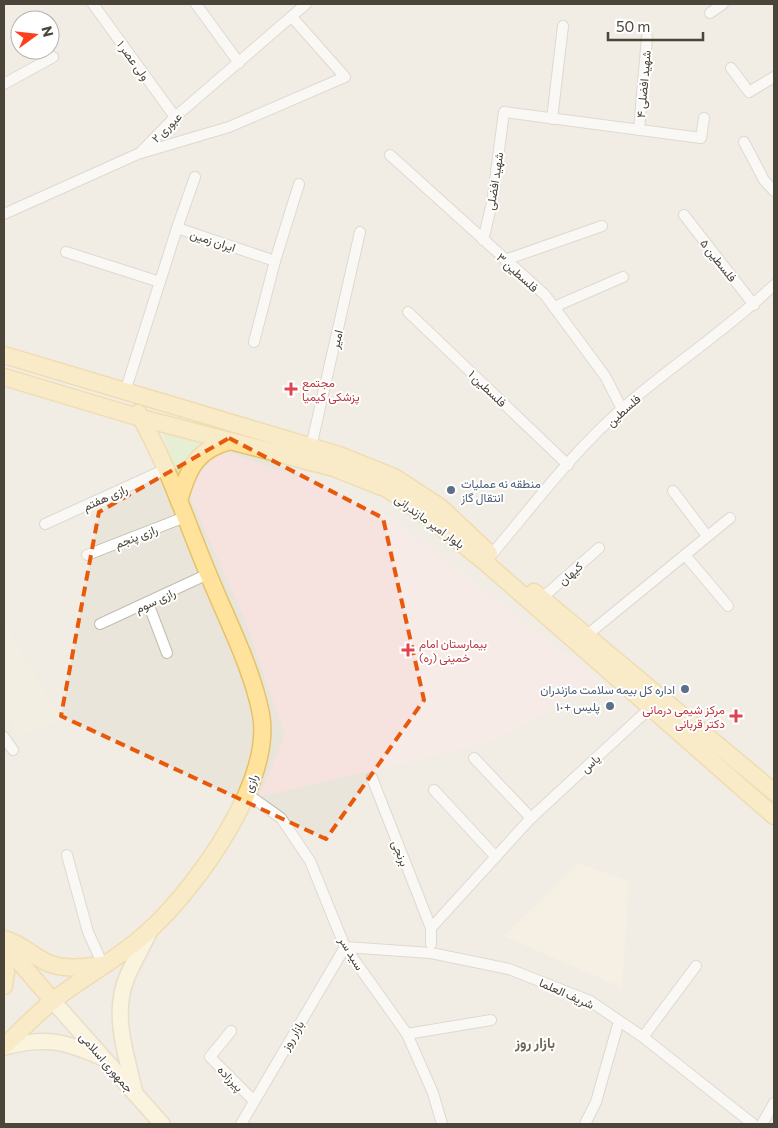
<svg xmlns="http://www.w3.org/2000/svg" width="778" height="1128" font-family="Commissioner,Vazirmatn,sans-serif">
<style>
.residential{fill:#eae5da;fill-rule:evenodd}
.commercial{fill:#f7ead8}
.education{fill:#efe8d6}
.medical{fill:#f6e3e0}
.green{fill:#d2eab5}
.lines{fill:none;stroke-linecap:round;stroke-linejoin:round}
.street-casing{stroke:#c2bbae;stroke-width:12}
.secondary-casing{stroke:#d6c79b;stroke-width:18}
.primary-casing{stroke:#e6c16a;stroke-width:19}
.street{stroke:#fff;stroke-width:10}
.secondary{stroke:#fff3cd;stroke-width:15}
.primary{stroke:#ffe39c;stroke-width:16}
.marked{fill:none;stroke:#e8590c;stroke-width:4;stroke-dasharray:10 6;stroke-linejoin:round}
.health-dot{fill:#e0444e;stroke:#fff;stroke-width:2}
.service-dot{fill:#5c6f8a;stroke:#fff;stroke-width:2}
.labels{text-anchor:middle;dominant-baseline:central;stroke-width:4;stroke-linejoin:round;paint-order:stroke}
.street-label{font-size:12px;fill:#4b4439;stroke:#fff}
.health-label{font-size:12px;fill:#be3a42;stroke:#fff;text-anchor:start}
.service-label{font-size:12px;fill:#4e5e75;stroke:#fff;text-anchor:end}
.neighbourhood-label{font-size:14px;font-weight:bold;fill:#6e6250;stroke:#fff}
</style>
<rect width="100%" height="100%" fill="#f6f3ec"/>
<path class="residential" d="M4 4H774V1124H4ZM20 20H50V50H20Z"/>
<path class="commercial" d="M578 863 629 881 622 988 504 936Z"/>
<path class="education" d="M4 623 62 720 19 736 4 711Z"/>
<path class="medical" d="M219 449 340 492 389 517 600 680 531 721 489 743 259 797 285 735 245 620 188 491Z"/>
<path class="green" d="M162 428 212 441 179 485Z"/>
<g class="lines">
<g class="street-casing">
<g id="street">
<path d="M93 4 175 117"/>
<path d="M196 4 239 63"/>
<path d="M710 13 723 4"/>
<path d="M731 68 749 92 774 77"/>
<path d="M4 84 53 57"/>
<path d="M552 119 563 26"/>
<path d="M639 130 647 37"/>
<path d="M744 142 764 180 774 191"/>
<path d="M141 153 229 127 345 77 292 17"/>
<path d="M390 155 545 295 605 376 622 409"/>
<path d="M4 214 140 153 175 117 306 4"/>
<path d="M684 215 754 305"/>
<path d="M177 228 275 261"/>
<path d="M483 240 492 203 504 112 701 138 704 118"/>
<path d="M66 252 160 282"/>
<path d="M505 260 602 226"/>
<path d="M554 307 623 277"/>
<path d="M408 312 568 465"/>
<path d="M254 342 275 261 299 184"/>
<path d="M125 392 177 228 195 177"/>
<path d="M311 447 360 232"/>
<path d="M673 491 707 536"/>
<path d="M45 524 166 469"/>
<path d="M87 555 185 517"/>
<path d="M491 555C532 507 575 449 623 408 672 365 727 330 774 285"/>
<path d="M685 555 728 606"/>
<path d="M542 598 599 548"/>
<path d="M148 603 167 653"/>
<path d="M100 624 208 574"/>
<path d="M587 635 730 518"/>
<path d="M4 737 13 750"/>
<path d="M474 758 531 818"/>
<path d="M372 778 431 928"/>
<path d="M434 790 496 857"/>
<path d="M247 794 281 818 310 861 345 947 407 1034 433 1093 442 1124"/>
<path d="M67 855 88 932 103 965"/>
<path d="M431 944V928L531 818 650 708"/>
<path d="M345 947 431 953 509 969 590 1001 643 1037 753 1124"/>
<path d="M231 1031 210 1057 254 1101"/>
<path d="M407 1034 491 1020"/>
<path d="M643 1037 696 966"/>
<path d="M241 1124 345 947"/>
<path d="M585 1124 596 1102 619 1021"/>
<path d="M762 1124 774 1103"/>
</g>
</g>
<g class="secondary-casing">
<g id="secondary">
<path d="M53 1001 162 1124"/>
<path d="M4 1047C46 1037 61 1040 101 1057"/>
<path d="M135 1094C127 1055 111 1016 127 977 134 960 144 945 151 928"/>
</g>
</g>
<g class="primary-casing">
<g id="primary">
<path d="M4 355 339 455 394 477 440 507 489 553"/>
<path d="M4 377 141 418 334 468 387 489 431 519 485 562 774 816"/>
<path d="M179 501C188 469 196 450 230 441"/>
<path d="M534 592 774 792"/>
<path d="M4 939C21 943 32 956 48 963 64 970 84 967 102 965"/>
<path d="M4 944 53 1001"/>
<path d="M4 963 6 972 4 986"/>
<path d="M4 1046C21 1031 37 1013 55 999 87 975 124 955 153 927 199 883 273 781 261 714 252 667 225 616 207 571 185 518 167 463 138 413"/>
</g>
</g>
<use href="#street" class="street"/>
<use href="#secondary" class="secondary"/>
<use href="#primary" class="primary"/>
</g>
<path d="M0 0H778V1128H0ZM229 438 383 518 424 700 326 839 61 716 99 512Z" fill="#f6f3ec" fill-opacity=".55" fill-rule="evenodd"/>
<path class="marked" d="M229 438 383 518 424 700 326 839 61 716 99 512Z"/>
<g class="health-dot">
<path d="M288.5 381.5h5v5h5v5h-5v5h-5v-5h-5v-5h5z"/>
<path d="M405.5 642.5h5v5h5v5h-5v5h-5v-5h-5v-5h5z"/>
<path d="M733.5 708.5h5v5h5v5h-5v5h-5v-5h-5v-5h5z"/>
</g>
<g class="service-dot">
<circle cx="451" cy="490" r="5"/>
<circle cx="685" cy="689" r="5"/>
<circle cx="610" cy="706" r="5"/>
</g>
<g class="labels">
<g class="street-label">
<text transform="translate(134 60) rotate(54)">ولی عصر ۱</text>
<text transform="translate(643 84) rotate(-85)">شهید افضلی ۴</text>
<text transform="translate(166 127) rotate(-45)">عبوری ۲</text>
<text transform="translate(494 181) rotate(-81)">شهید افضلی</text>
<text transform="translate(213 240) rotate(18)">ایران زمین</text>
<text transform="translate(719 260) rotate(52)">فلسطین ۵</text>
<text transform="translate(518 272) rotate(42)">فلسطین ۳</text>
<text transform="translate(336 339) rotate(-77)">امیر</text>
<text transform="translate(488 388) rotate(44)">فلسطین ۱</text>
<text transform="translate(623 410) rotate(-42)">فلسطین</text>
<text transform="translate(105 497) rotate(-24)">رازی هفتم</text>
<text transform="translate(430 521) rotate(36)">بلوار امیر مازندرانی</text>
<text transform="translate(136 536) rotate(-21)">رازی پنجم</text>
<text transform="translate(570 573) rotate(-42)">کیهان</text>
<text transform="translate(155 600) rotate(-25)">رازی سوم</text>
<text transform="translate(590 763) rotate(-42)">یاس</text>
<text transform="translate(250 783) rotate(-70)">رازی</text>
<text transform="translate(401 853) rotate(69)">برنجی</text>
<text transform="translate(352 953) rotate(59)">سید سر</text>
<text transform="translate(567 993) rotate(24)">شریف العلما</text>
<text transform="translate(292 1035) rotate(-59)">بازار روز</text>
<text transform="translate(107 1062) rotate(49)">جمهوری اسلامی</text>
<text transform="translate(231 1078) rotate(46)">پیرزاده</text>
</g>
<g class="health-label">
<text x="302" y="382">مجتمع<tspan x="302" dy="14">پزشکی کیمیا</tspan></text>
<text x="419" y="643">بیمارستان امام<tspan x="419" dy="14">خمینی (ره)</tspan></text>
<text x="725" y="709" text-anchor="end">مرکز شیمی درمانی<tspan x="725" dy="14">دکتر قربانی</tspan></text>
</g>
<g class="service-label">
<text x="461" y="483" text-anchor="start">منطقه نه عملیات<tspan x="461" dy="14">انتقال گاز</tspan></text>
<text x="675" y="689">اداره کل بیمه سلامت مازندران</text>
<text x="600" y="706">پلیس +١٠</text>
</g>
<g class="neighbourhood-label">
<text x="535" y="1042">بازار روز</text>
</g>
</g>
<rect width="778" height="1128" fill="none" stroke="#4b4439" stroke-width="10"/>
<g transform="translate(35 35) rotate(75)"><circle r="24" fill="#ffffff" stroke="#b7b4b0"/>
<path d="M0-4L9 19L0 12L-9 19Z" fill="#fc3f1d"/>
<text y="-8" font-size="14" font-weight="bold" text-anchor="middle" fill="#4b4439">N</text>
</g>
<path d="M608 32v8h95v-8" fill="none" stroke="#4b4439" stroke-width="2.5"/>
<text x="616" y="32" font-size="15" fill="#4b4439" stroke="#ffffff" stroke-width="4" paint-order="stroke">50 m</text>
</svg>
